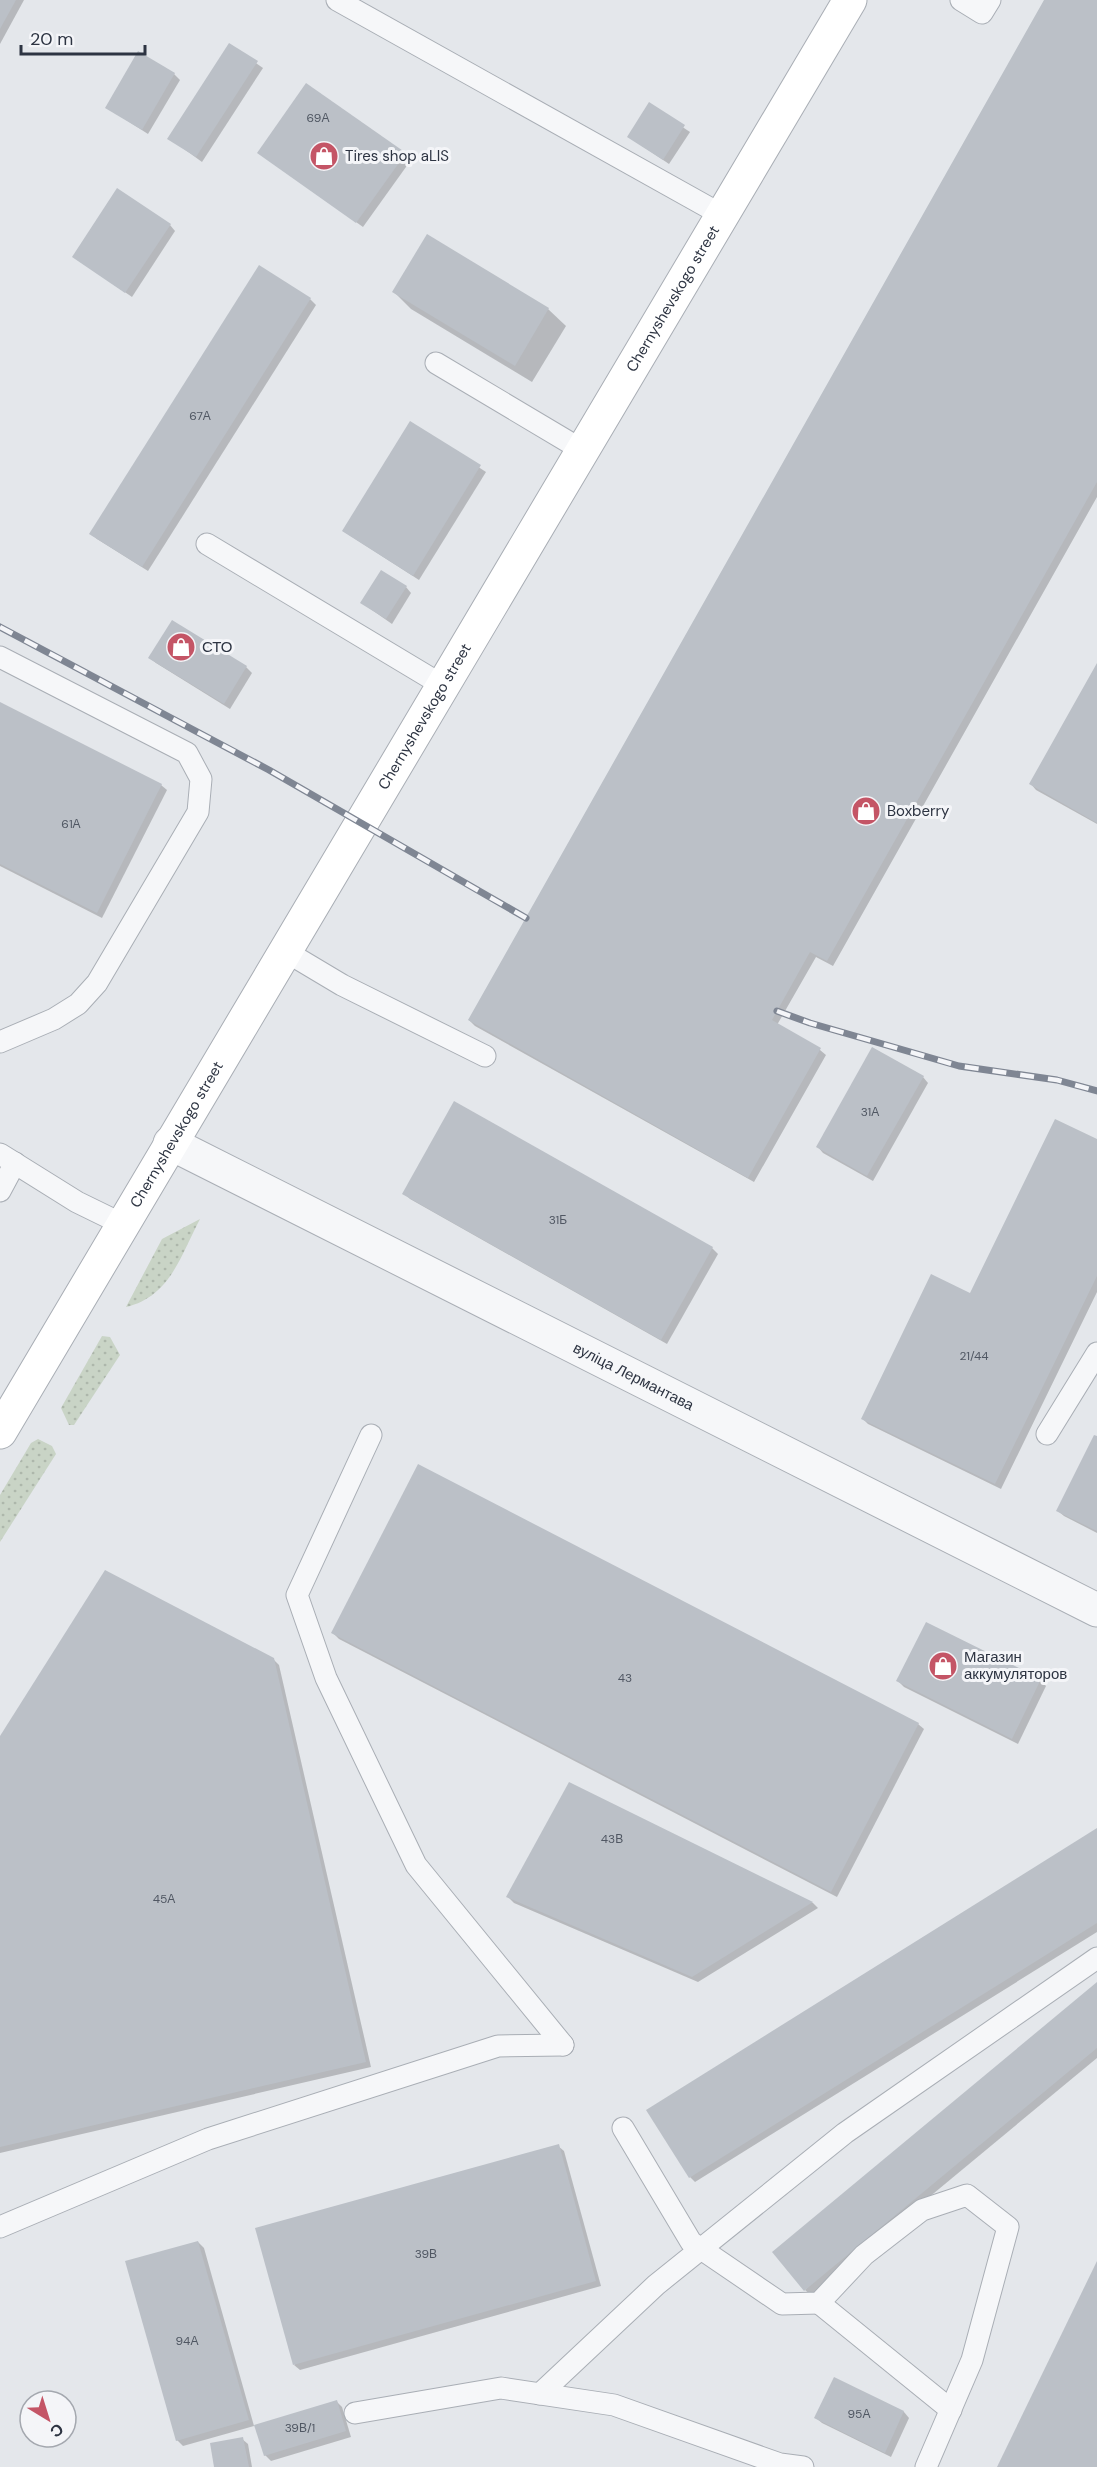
<svg xmlns="http://www.w3.org/2000/svg" width="1097" height="2467" font-family="'DM Sans',sans-serif">
<style>
.green{fill:url(#green-dots)}
.shadow{fill:#0003}
.building{fill:#bbc0c7}
.lines{fill:none;stroke-linecap:round;stroke-linejoin:round}
.lane-casing{stroke:#a9aeb5;stroke-width:23}
.street-casing{stroke:#a9aeb5;stroke-width:35}
.secondary-casing{stroke:#a9aeb5;stroke-width:35}
.lane{stroke:#f6f7f9;stroke-width:21}
.street{stroke:#f6f7f9;stroke-width:33}
.secondary{stroke:#fff;stroke-width:33}
.rail-casing{stroke:#7f8693;stroke-width:7}
.rail{stroke:#f4f5f8;stroke-width:4.5;stroke-dasharray:14;stroke-linecap:butt}
.labels{text-anchor:middle;dominant-baseline:central;stroke-width:6;stroke-linejoin:round;paint-order:stroke}
.number-label{font-size:12px;fill:#505763}
.poi-label{font-size:15px;fill:#2d3442;stroke:#f4f5f8;text-anchor:start}
.street-label{font-size:15px;fill:#2d3442;stroke:#f4f5f8}
</style>
<defs>
<pattern id="green-dots" width="8" height="8" patternUnits="userSpaceOnUse" patternTransform="scale(1.5)"><rect width="8" height="8" fill="#c9d4c6"/><path d="M2 2h.1M6 6h.1" fill="none" stroke="#adb7ab" stroke-width="1.8" stroke-linecap="round"/></pattern>
</defs>
<rect width="100%" height="100%" fill="#e4e7eb"/>
<g class="green">
<path d="M200 1219C181 1255 170 1297 126 1307L162 1239Z"/>
<path d="M102 1336 110 1337 120 1355 74 1425H69L61 1408Z"/>
<path d="M38 1439 52 1446 56 1454 0 1542V1495L31 1443Z"/>
</g>
<g class="shadow">
<path d="M0 0H24L0 44Z"/>
<path d="M1045 0H1097V497L833 966 816 957 777 1025 820 1050 826 1055 754 1182 475 1026 469 1020Z"/>
<path d="M230 45 263 68 202 162 169 138Z"/>
<path d="M174 74 180 80 148 134 106 107Z"/>
<path d="M306 85 411 160 363 227 259 153Z"/>
<path d="M649 105 690 132 669 164 629 137Z"/>
<path d="M170 225 175 231 132 297 74 257Z"/>
<path d="M394 292 548 309 566 326 532 382 411 309Z"/>
<path d="M310 299 316 305 148 571 97 539 91 534Z"/>
<path d="M411 423 486 472 419 580 343 531Z"/>
<path d="M406 587 411 593 392 624 362 603Z"/>
<path d="M150 658 246 667 252 673 230 709 156 663Z"/>
<path d="M1097 666V824L1036 790 1031 784Z"/>
<path d="M0 704 161 785 167 790 102 918 0 866Z"/>
<path d="M923 1077 928 1083 873 1181 823 1153 818 1147Z"/>
<path d="M1097 1141V1292L1001 1489 868 1424 863 1419 970 1295Z"/>
<path d="M404 1193 712 1248 718 1254 667 1344 410 1199Z"/>
<path d="M1097 1438V1533L1064 1516 1058 1511Z"/>
<path d="M333 1633 918 1724 924 1729 837 1897 339 1639Z"/>
<path d="M273 1659 279 1665 371 2067 0 2153V1739Z"/>
<path d="M1040 1680 1046 1686 1018 1744 904 1687 898 1681Z"/>
<path d="M570 1784 813 1903 818 1908 698 1982 514 1903 508 1897Z"/>
<path d="M1097 1830V1932L695 2182 690 2177Z"/>
<path d="M1097 1984V2058L811 2295 805 2290Z"/>
<path d="M558 2146 564 2151 601 2286 300 2370 294 2365Z"/>
<path d="M198 2242 204 2248 254 2426 183 2446 177 2440Z"/>
<path d="M835 2379 904 2412 909 2418 891 2457 822 2423 816 2418Z"/>
<path d="M336 2401 342 2407 351 2437 271 2461 265 2455Z"/>
<path d="M242 2439 248 2444 252 2467H216Z"/>
</g>
<g class="building">
<path d="M0 0H16L0 29Z"/>
<path d="M1044 0H1097V482L827 961 810 952 772 1020 821 1048 748 1178 468 1020Z"/>
<path d="M229 43 258 61 196 157 167 139Z"/>
<path d="M138 51 175 73 142 130 105 108Z"/>
<path d="M306 83 406 153 356 223 257 153Z"/>
<path d="M649 102 685 125 663 160 627 137Z"/>
<path d="M117 188 171 224 125 293 72 257Z"/>
<path d="M427 234 549 308 515 366 392 292Z"/>
<path d="M259 265 311 298 142 567 89 534Z"/>
<path d="M410 421 481 465 413 576 342 531Z"/>
<path d="M381 570 407 586 386 619 360 603Z"/>
<path d="M172 620 247 666 224 704 148 658Z"/>
<path d="M1097 663V823L1029 784Z"/>
<path d="M0 702 162 784 97 913 0 864Z"/>
<path d="M872 1047 924 1076 867 1176 816 1147Z"/>
<path d="M454 1101 713 1247 661 1340 402 1194Z"/>
<path d="M1055 1119 1097 1139V1276L995 1484 861 1419 931 1274 970 1293Z"/>
<path d="M1094 1435 1097 1436V1531L1056 1511Z"/>
<path d="M418 1464 919 1723 831 1892 331 1633Z"/>
<path d="M105 1570 274 1658 366 2062 0 2147V1736Z"/>
<path d="M926 1622 1041 1679 1012 1739 896 1681Z"/>
<path d="M569 1782 813 1902 692 1977 506 1897Z"/>
<path d="M1097 1828V1923L689 2178 646 2110Z"/>
<path d="M1097 1982V2048L804 2291 772 2252Z"/>
<path d="M559 2144 596 2281 293 2365 255 2228Z"/>
<path d="M198 2241 249 2420 176 2441 125 2261Z"/>
<path d="M1097 2261V2467H997Z"/>
<path d="M834 2377 904 2411 885 2453 814 2418Z"/>
<path d="M337 2400 346 2431 264 2456 254 2425Z"/>
<path d="M243 2437 249 2467H214L210 2443Z"/>
</g>
<g class="lines">
<g class="lane-casing">
<g id="lane">
<path d="M337 0 722 215"/>
<path d="M961 0 982 13 990 0"/>
<path d="M436 363 582 450"/>
<path d="M207 544 442 685"/>
<path d="M0 657 187 753 201 779 198 812 97 983 78 1004 54 1019 0 1042"/>
<path d="M285 951 342 985 485 1056"/>
<path d="M0 1154 77 1202 122 1224"/>
<path d="M0 1191 15 1163"/>
<path d="M1047 1434 1097 1353"/>
<path d="M371 1435 297 1595 326 1678 416 1865 563 2045"/>
<path d="M623 2128 691 2242 782 2304 819 2303 864 2255 922 2210 967 2195 1008 2227 972 2360 926 2467"/>
<path d="M0 2227 208 2139 498 2046 563 2045"/>
<path d="M819 2303 951 2410"/>
<path d="M540 2394 656 2285 845 2133 1097 1958"/>
<path d="M355 2413 501 2388 614 2405 780 2464 803 2467"/>
</g>
</g>
<g class="street-casing">
<g id="street">
<path id="s1" d="M170 1143 1097 1610"/>
</g>
</g>
<g class="secondary-casing">
<g id="secondary">
<path id="s2" d="M0 1432 850 0"/>
</g>
</g>
<use href="#lane" class="lane"/>
<use href="#street" class="street"/>
<use href="#secondary" class="secondary"/>
<g class="rail-casing">
<g id="rail">
<path d="M0 627 269 770 526 918"/>
<path d="M777 1011 810 1023 959 1066 1057 1080 1097 1091"/>
</g>
</g>
<use href="#rail" class="rail"/>
</g>
<defs>
<g id="shop-disc" transform="scale(1.5)"><circle r="9.5" fill="#c45566" stroke="#f4f5f8"/><path d="M-5-2.5h2.3a2.7 3.5 0 0 1 5.4 0H5L5.5 6h-11ZM-1.5-2.5h3a1.5 2.3 0 0 0-3 0Z" fill="#fff"/></g>
</defs>
<g fill-rule="evenodd">
<use href="#shop-disc" x="324" y="156"/>
<use href="#shop-disc" x="181" y="647"/>
<use href="#shop-disc" x="866" y="811"/>
<use href="#shop-disc" x="943" y="1666"/>
</g>
<g class="labels">
<g class="number-label">
<text x="318" y="118">69А</text>
<text x="200" y="416">67А</text>
<text x="71" y="824">61А</text>
<text x="870" y="1112">31А</text>
<text x="558" y="1220">31Б</text>
<text x="974" y="1356">21/44</text>
<text x="625" y="1678">43</text>
<text x="612" y="1839">43В</text>
<text x="164" y="1899">45А</text>
<text x="426" y="2254">39В</text>
<text x="187" y="2341">94А</text>
<text x="859" y="2414">95А</text>
<text x="300" y="2428">39В/1</text>
</g>
<g class="poi-label">
<text x="345" y="156">Tires shop aLIS</text>
<text x="202" y="647">СТО</text>
<text x="887" y="811">Boxberry</text>
<text x="964" y="1657">Магазин<tspan x="964" dy="17">аккумуляторов</tspan></text>
</g>
<g class="street-label">
<text stroke="none"><textPath href="#s2" startOffset="1318">Chernyshevskogo street</textPath></text>
<text stroke="none"><textPath href="#s2" startOffset="832">Chernyshevskogo street</textPath></text>
<text stroke="none"><textPath href="#s2" startOffset="346">Chernyshevskogo street</textPath></text>
<text stroke="none"><textPath href="#s1" startOffset="519">вуліца Лермантава</textPath></text>
</g>
</g>
<g transform="translate(48 2419) rotate(142)"><circle r="28" fill="#f4f5f8" stroke="#a4a8af" stroke-width="1.5"/>
<path d="M0-4.5L10 22L0 15L-10 22Z" fill="#c45566"/>
<text y="-9" font-size="16" font-weight="bold" text-anchor="middle" fill="#2d3442">С</text>
</g>
<path d="M21 45v9h124v-9" fill="none" stroke="#2d3442" stroke-width="3"/>
<text x="30" y="45" font-size="18" fill="#2d3442" stroke="#f4f5f8" stroke-width="4.5" paint-order="stroke">20 m</text>
</svg>
